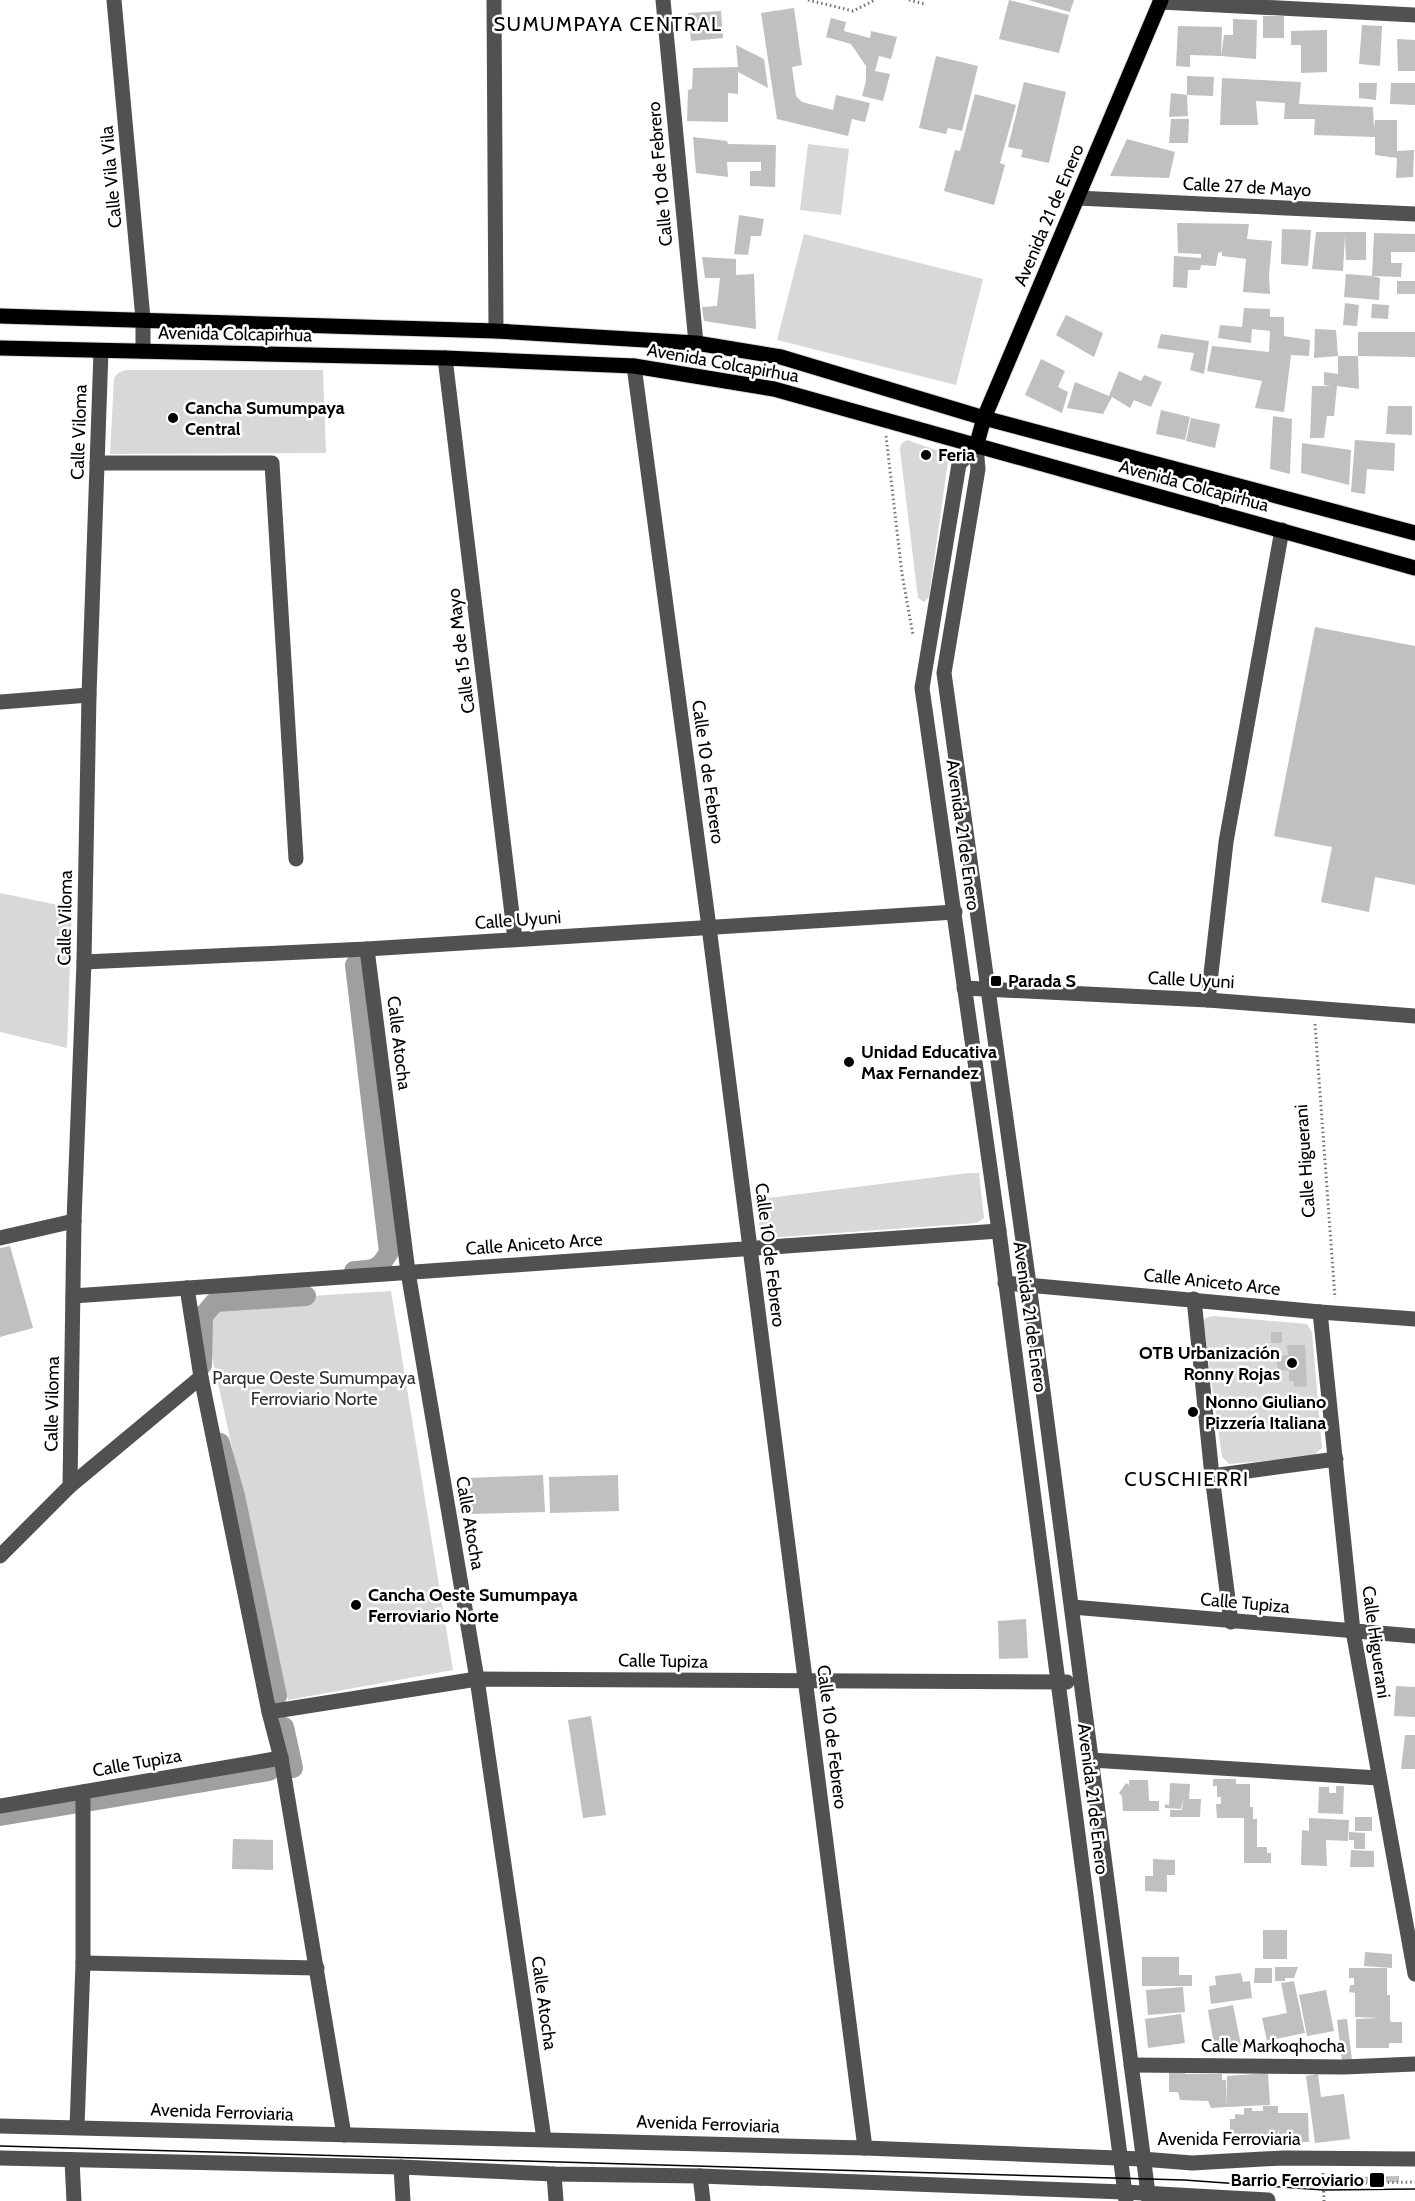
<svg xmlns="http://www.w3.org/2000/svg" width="1415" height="2201" font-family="Cabin,sans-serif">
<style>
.green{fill:#d8d8d8}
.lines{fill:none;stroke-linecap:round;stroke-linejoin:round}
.canal{stroke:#9f9f9f;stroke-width:20}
.building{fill:#c0c0c0}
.major-casing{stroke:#dbdbdb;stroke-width:17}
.path{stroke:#737373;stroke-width:3;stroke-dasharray:1.5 3;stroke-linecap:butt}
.minor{stroke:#515151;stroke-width:15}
.major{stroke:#000;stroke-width:15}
.tram{stroke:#000;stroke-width:1.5}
.poi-dot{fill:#000;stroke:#fff;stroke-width:2}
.labels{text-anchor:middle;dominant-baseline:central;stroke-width:5;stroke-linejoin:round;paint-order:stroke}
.street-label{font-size:18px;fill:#000;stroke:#fff}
.poi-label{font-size:18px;font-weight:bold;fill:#000;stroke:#fff;text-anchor:start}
.park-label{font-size:18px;fill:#2f2f2f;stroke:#fff}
.neighbourhood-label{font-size:20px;letter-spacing:1.5px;fill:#000;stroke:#fff}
</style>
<rect width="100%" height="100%" fill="#fff"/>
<g class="green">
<path d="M808 144 849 149 841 215 800 210Z"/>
<path d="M804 234 983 279 956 385 777 340Z"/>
<path d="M126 370H323L326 453 110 454 114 378 118 373Z"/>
<path d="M907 440 939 451 948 461 929 597 924 602 918 598 900 450 901 444Z"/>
<path d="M0 893 72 908 67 1048 0 1032Z"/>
<path d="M969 1173H979L984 1218 977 1223 767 1238 761 1235 759 1228 760 1199Z"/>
<path d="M391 1291 453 1670 288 1700 203 1316 215 1302Z"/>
<path d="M1213 1316 1307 1324 1312 1332 1322 1448 1312 1457 1229 1464 1222 1457 1203 1321 1206 1318Z"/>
</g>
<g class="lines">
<g class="canal">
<path d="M354 1271C374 1270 379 1270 389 1252L355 965"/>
<path d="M202 1365 203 1316 215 1302 306 1296"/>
<path d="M220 1443 235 1496 277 1696"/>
<path d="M284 1727 293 1768"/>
<path d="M92 1801 269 1771"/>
<path d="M0 1816 73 1804"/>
</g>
</g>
<g class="building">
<path d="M1009 0 1069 15 1059 53 999 39Z"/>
<path d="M1028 0H1074L1070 12Z"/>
<path d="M794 8 802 65 792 67 796 96 802 102 833 110 836 95 870 103 865 122 852 119 848 136 777 119 761 13Z"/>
<path d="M721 11 723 38 691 41 688 13Z"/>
<rect x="1263" y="16" width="21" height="22"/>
<path d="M831 18 846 22 844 31 870 38 871 31 897 37 891 59 879 56 875 71 890 74 883 101 862 96 866 81V66L851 44 826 37Z"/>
<path d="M1233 19 1257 20 1256 59 1221 56 1224 35H1233Z"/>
<path d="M1362 25 1382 26 1380 66 1359 64Z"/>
<path d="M1178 26 1222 27 1221 56 1190 55V67L1176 66Z"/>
<path d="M1327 30V72L1301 73V45H1291V31Z"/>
<path d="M1397 39 1415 40V71H1398Z"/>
<path d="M736 45 764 59 768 88 738 72V94L728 93V122L687 121 688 90 692 89 693 68 738 67Z"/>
<path d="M936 56 978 66 962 131 948 128 946 134 919 128Z"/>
<path d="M1187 76 1214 77 1213 96 1187 95Z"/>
<path d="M1222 78 1301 82 1299 104 1373 107 1374 129 1375 120H1397V151L1414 150 1413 177 1396 178 1397 158 1375 155V137L1314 135 1315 119H1284L1285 103 1256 101 1258 125H1220Z"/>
<path d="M1024 82 1066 92 1049 163 1021 157 1023 150 1008 147Z"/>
<path d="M1359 83H1377L1376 100 1359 98Z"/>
<path d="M1391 83H1415V105L1390 104Z"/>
<path d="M1171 93 1187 95 1188 116 1169 117Z"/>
<path d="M975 94 1016 105 1000 163 1005 165 994 205 944 191 955 150 960 151Z"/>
<path d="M1171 119H1189L1188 143H1169Z"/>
<path d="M693 137 727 141 728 144 776 145 775 187 750 186V171H761V162H727L728 177 696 173Z"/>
<path d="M1127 139 1175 152 1169 178 1110 176Z"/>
<path d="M739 215 764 219 761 236H751L748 255 734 254Z"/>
<path d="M1177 223 1249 224 1247 239 1272 241 1269 276 1270 294 1243 292 1246 259 1222 256V252L1218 253 1216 266 1201 265 1200 270H1188L1187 288 1173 287 1174 256 1201 258V254L1178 253Z"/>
<path d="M1282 229 1311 230 1308 266 1281 264Z"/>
<path d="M1316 232H1366V260H1346L1345 236 1343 271 1312 269Z"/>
<path d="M1374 233 1415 234V252H1391V263H1402L1401 277 1372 276 1380 278 1379 300 1344 297 1346 274 1372 276Z"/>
<path d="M702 257 736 259V275L754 274 756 329 704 321 702 307 717 306 720 278H705Z"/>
<rect x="1397" y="281" width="18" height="13"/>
<path d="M1345 303 1359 305 1357 326 1343 325Z"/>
<path d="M1372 304 1389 305 1388 319 1371 318Z"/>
<path d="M1244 308 1270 309V317H1284V336L1310 340 1309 356 1291 355 1284 412 1255 408 1262 381 1207 371 1212 346 1269 352 1270 331 1252 329 1251 343 1218 338 1220 325 1242 327Z"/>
<path d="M1066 315 1103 333 1094 357 1056 335Z"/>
<path d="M1315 329 1336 330 1338 356 1314 358Z"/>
<path d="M1358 332H1415V357L1358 356 1359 389 1337 386 1334 416H1327L1324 438H1310L1312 386H1331L1324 385V372L1338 374V356H1358Z"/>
<path d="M1161 334 1209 341 1204 374 1190 370 1194 353 1157 348Z"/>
<path d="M1041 359 1065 371 1058 387 1068 392 1062 413 1025 395Z"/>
<path d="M1119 371 1141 381 1144 375 1162 382 1151 407 1134 400 1130 408 1112 397 1103 414 1067 408 1075 382 1109 396Z"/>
<path d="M1388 406H1412V435L1386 434Z"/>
<path d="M1161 410 1190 417 1185 440 1156 434Z"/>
<path d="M1273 416 1292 419 1290 474 1270 469Z"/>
<path d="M1191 418 1220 424 1215 448 1186 441Z"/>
<path d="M1355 440 1395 443 1394 471 1367 469 1365 494 1351 492Z"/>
<path d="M1302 443 1351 450 1349 485 1301 473Z"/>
<path d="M1315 627 1415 646V885L1375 877 1369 912 1321 902 1332 847 1274 836Z"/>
<path d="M10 1246 33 1328 0 1337V1248Z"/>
<rect x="1271" y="1332" width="11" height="11"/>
<path d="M1287 1345H1305L1307 1386 1294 1387V1381H1289V1370L1277 1371V1356L1288 1355Z"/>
<path d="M543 1475 545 1512 469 1514 468 1478Z"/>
<path d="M618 1475 619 1511 550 1513 549 1477Z"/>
<path d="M1026 1619 1028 1658 999 1659 998 1621Z"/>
<path d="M1396 1686 1415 1687V1717L1394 1716Z"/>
<path d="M591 1716 606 1815 583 1818 568 1720Z"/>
<path d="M1405 1735H1415V1769H1401Z"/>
<path d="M1213 1779H1236V1784H1250V1807H1253V1819H1257V1847H1267V1853H1271V1863H1244V1818H1217L1216 1804H1221V1797H1217V1786H1213Z"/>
<path d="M1129 1780H1148L1149 1801H1159V1811H1123L1122 1796 1119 1793 1126 1783 1129 1785Z"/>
<path d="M1170 1783 1190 1784 1189 1799H1201L1200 1817H1170V1810H1182L1183 1798 1181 1809 1165 1808V1804L1169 1805Z"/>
<path d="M1336 1786H1344L1343 1814 1318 1813 1319 1787H1329V1793H1336Z"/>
<rect x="1355" y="1817" width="17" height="14"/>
<path d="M1309 1818 1349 1820 1348 1841 1326 1840 1327 1866 1301 1865 1302 1830 1309 1831Z"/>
<path d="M1349 1832 1365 1833V1849H1354V1840H1349Z"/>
<path d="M233 1839 273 1840V1870L232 1869Z"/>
<path d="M1351 1850 1374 1851V1867H1350Z"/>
<path d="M1153 1859 1175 1860V1875H1167V1892L1145 1891V1876H1153Z"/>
<rect x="1263" y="1930" width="24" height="29"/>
<path d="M1365 1952 1392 1954V1968L1364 1966Z"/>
<path d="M1142 1957H1179V1975H1192V1986H1142Z"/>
<path d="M1275 1967H1298L1294 1978H1285V1981H1275Z"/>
<path d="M1255 1968H1272V1983H1254Z"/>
<path d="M1349 1968H1387V1995H1390V2019L1391 2022H1402V2043H1389V2048H1356V2019L1379 2018 1355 2017V1993L1349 1992 1350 1985H1354V1978H1349Z"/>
<path d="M1241 1973 1243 1982 1250 1981 1252 1998 1211 2004 1209 1986 1216 1985 1215 1976Z"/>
<path d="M1294 1981 1305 2033 1267 2041 1262 2018 1287 2013 1281 1983Z"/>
<path d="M1183 1987 1185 2012 1148 2015 1146 1990Z"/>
<path d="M1326 1990 1334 2031 1307 2036 1299 1995Z"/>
<path d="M1233 2005 1241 2045 1215 2050 1208 2010Z"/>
<path d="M1181 2014 1185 2043 1148 2048 1145 2019Z"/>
<path d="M1347 2019 1352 2060 1342 2061 1337 2020Z"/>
<path d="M1169 2070H1185V2074H1222V2080H1226L1227 2107 1211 2108 1208 2101 1180 2100 1178 2092H1169Z"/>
<path d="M1268 2073 1270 2105 1227 2107V2076Z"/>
<path d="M1318 2074 1321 2097 1344 2094 1350 2139 1315 2143 1306 2076Z"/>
<path d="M1263 2106H1278V2113H1308L1309 2142H1279L1278 2125V2142H1271V2135H1248V2142H1230V2119H1235V2114L1244 2115V2108H1252V2111H1263Z"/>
<path d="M1399 2176V2182L1349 2183V2177Z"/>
</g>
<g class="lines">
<g class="major-casing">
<g id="major">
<path d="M0 316 496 331 696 343 781 357 984 418 1415 533"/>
<path d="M0 348 445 358 634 366 774 389 1415 568"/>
<path d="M976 447 984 418 1161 0"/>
</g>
</g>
<g class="path">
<path d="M808 0 853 11 875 0"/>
<path d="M909 0 925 4"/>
<path d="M886 436 902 574 913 635"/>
<path d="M1315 1024 1335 1298"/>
<path d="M1323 2173 1324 2201"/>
<path d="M1253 2178 1308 2184 1415 2182"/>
</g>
<g class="minor">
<path d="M114 0 143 319V351"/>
<path d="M494 0 496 331"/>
<path d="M663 0 696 343"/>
<path d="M1160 2 1415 15"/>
<path d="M1077 198 1415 214"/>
<path d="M445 358 515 939"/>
<path d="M634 366 709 927 865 2148"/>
<path d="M976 447 959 464 922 688 999 1231 1126 2201"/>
<path d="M976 447 978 469 944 673 1029 1284 1149 2201"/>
<path d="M97 463H272L296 859"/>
<path d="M0 702 89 695"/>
<path d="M367 949 408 1272 477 1679 544 2139"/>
<path d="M84 962 367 949 955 912"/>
<path d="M964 988 1208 1000 1415 1016"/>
<path d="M1208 1000 1226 842 1282 530"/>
<path d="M0 1238 74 1221"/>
<path d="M1005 1283 1320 1312 1415 1319"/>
<path d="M187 1288 201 1377 269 1712 281 1758 344 2135"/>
<path d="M73 1296 999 1231"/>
<path d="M1194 1299 1212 1476 1231 1622"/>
<path d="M1320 1312 1353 1631 1415 1974"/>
<path d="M1212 1476 1336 1459"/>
<path d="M70 1486 74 1221 84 962 89 695 101 351"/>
<path d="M0 1556 70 1486 201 1377"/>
<path d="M1072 1607 1415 1636"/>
<path d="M269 1712 477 1679 1067 1682"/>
<path d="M1091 1760 1378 1778"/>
<path d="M0 1806 281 1758"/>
<path d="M83 1963 317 1968"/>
<path d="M1131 2065 1344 2067 1415 2064"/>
<path d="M0 2126 865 2148 1142 2159 1192 2163 1283 2158 1415 2159"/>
<path d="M77 2127 83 1963V1792"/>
<path d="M0 2158 401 2167 554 2174 700 2176 1124 2192 1268 2200"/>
<path d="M72 2160 74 2201"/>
<path d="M401 2167 403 2201"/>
<path d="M554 2174 556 2201"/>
<path d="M700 2176 703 2201"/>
</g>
<use href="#major" class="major"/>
<path class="tram" d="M0 2146 1184 2180 1324 2190 1415 2189"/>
</g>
<g class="poi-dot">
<circle cx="173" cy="418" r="6"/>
<circle cx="926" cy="455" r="6"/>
<rect x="990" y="975" width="12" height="12" rx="3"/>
<circle cx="849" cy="1062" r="6"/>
<circle cx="1292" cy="1363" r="6"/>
<circle cx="1193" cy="1412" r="6"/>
<circle cx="356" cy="1605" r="6"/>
<rect x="1369" y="2172" width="16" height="16" rx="3"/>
</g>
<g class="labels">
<g class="street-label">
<text transform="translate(660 174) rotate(-95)">Calle 10 de Febrero</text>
<text transform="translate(111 177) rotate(-95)">Calle Vila Vila</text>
<text transform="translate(1247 187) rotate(3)">Calle 27 de Mayo</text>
<text transform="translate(1049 215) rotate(-67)">Avenida 21 de Enero</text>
<text transform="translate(235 334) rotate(1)">Avenida Colcapirhua</text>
<text transform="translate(723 363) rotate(10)">Avenida Colcapirhua</text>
<text transform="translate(79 432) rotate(-88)">Calle Viloma</text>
<text transform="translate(1194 486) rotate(15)">Avenida Colcapirhua</text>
<text transform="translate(461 651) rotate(-97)">Calle 15 de Mayo</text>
<text transform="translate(708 772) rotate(82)">Calle 10 de Febrero</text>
<text transform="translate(963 835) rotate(82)">Avenida 21 de Enero</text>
<text transform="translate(65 918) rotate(-89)">Calle Viloma</text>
<text transform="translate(518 920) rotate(-4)">Calle Uyuni</text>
<text transform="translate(1191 980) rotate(3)">Calle Uyuni</text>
<text transform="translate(399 1043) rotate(83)">Calle Atocha</text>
<text transform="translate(1305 1161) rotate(-94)">Calle Higuerani</text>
<text transform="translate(534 1244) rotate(-4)">Calle Aniceto Arce</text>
<text transform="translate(770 1255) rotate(83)">Calle 10 de Febrero</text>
<text transform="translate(1212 1282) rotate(6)">Calle Aniceto Arce</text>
<text transform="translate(1030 1317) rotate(82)">Avenida 21 de Enero</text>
<text transform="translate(52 1404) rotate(-89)">Calle Viloma</text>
<text transform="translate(470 1523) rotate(80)">Calle Atocha</text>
<text transform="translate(1245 1603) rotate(5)">Calle Tupiza</text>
<text transform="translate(1376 1642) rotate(82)">Calle Higuerani</text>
<text transform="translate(663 1661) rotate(1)">Calle Tupiza</text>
<text transform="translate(832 1737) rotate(83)">Calle 10 de Febrero</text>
<text transform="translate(137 1763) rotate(-10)">Calle Tupiza</text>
<text transform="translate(1093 1799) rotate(83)">Avenida 21 de Enero</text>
<text transform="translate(544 2003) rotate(82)">Calle Atocha</text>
<text x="1273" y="2046">Calle Markoqhocha</text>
<text transform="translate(222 2112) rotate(2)">Avenida Ferroviaria</text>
<text transform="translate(708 2124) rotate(2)">Avenida Ferroviaria</text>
<text x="1229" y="2139">Avenida Ferroviaria</text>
</g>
<g class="poi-label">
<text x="185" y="408">Cancha Sumumpaya<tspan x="185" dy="21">Central</tspan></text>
<text x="938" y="455">Feria</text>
<text x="1008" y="981">Parada S</text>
<text x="861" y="1052">Unidad Educativa<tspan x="861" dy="21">Max Fernandez</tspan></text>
<text x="1280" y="1353" text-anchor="end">OTB Urbanización<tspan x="1280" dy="21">Ronny Rojas</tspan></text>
<text x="1205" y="1402">Nonno Giuliano<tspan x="1205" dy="21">Pizzería Italiana</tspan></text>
<text x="368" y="1595">Cancha Oeste Sumumpaya<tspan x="368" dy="21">Ferroviario Norte</tspan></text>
<text x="1364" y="2180" text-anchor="end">Barrio Ferroviario</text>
</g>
<g class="park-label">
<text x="314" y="1378">Parque Oeste Sumumpaya<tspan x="314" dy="21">Ferroviario Norte</tspan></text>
</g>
<g class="neighbourhood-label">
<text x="608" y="24">SUMUMPAYA CENTRAL</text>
<text x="1187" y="1479">CUSCHIERRI</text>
</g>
</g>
</svg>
